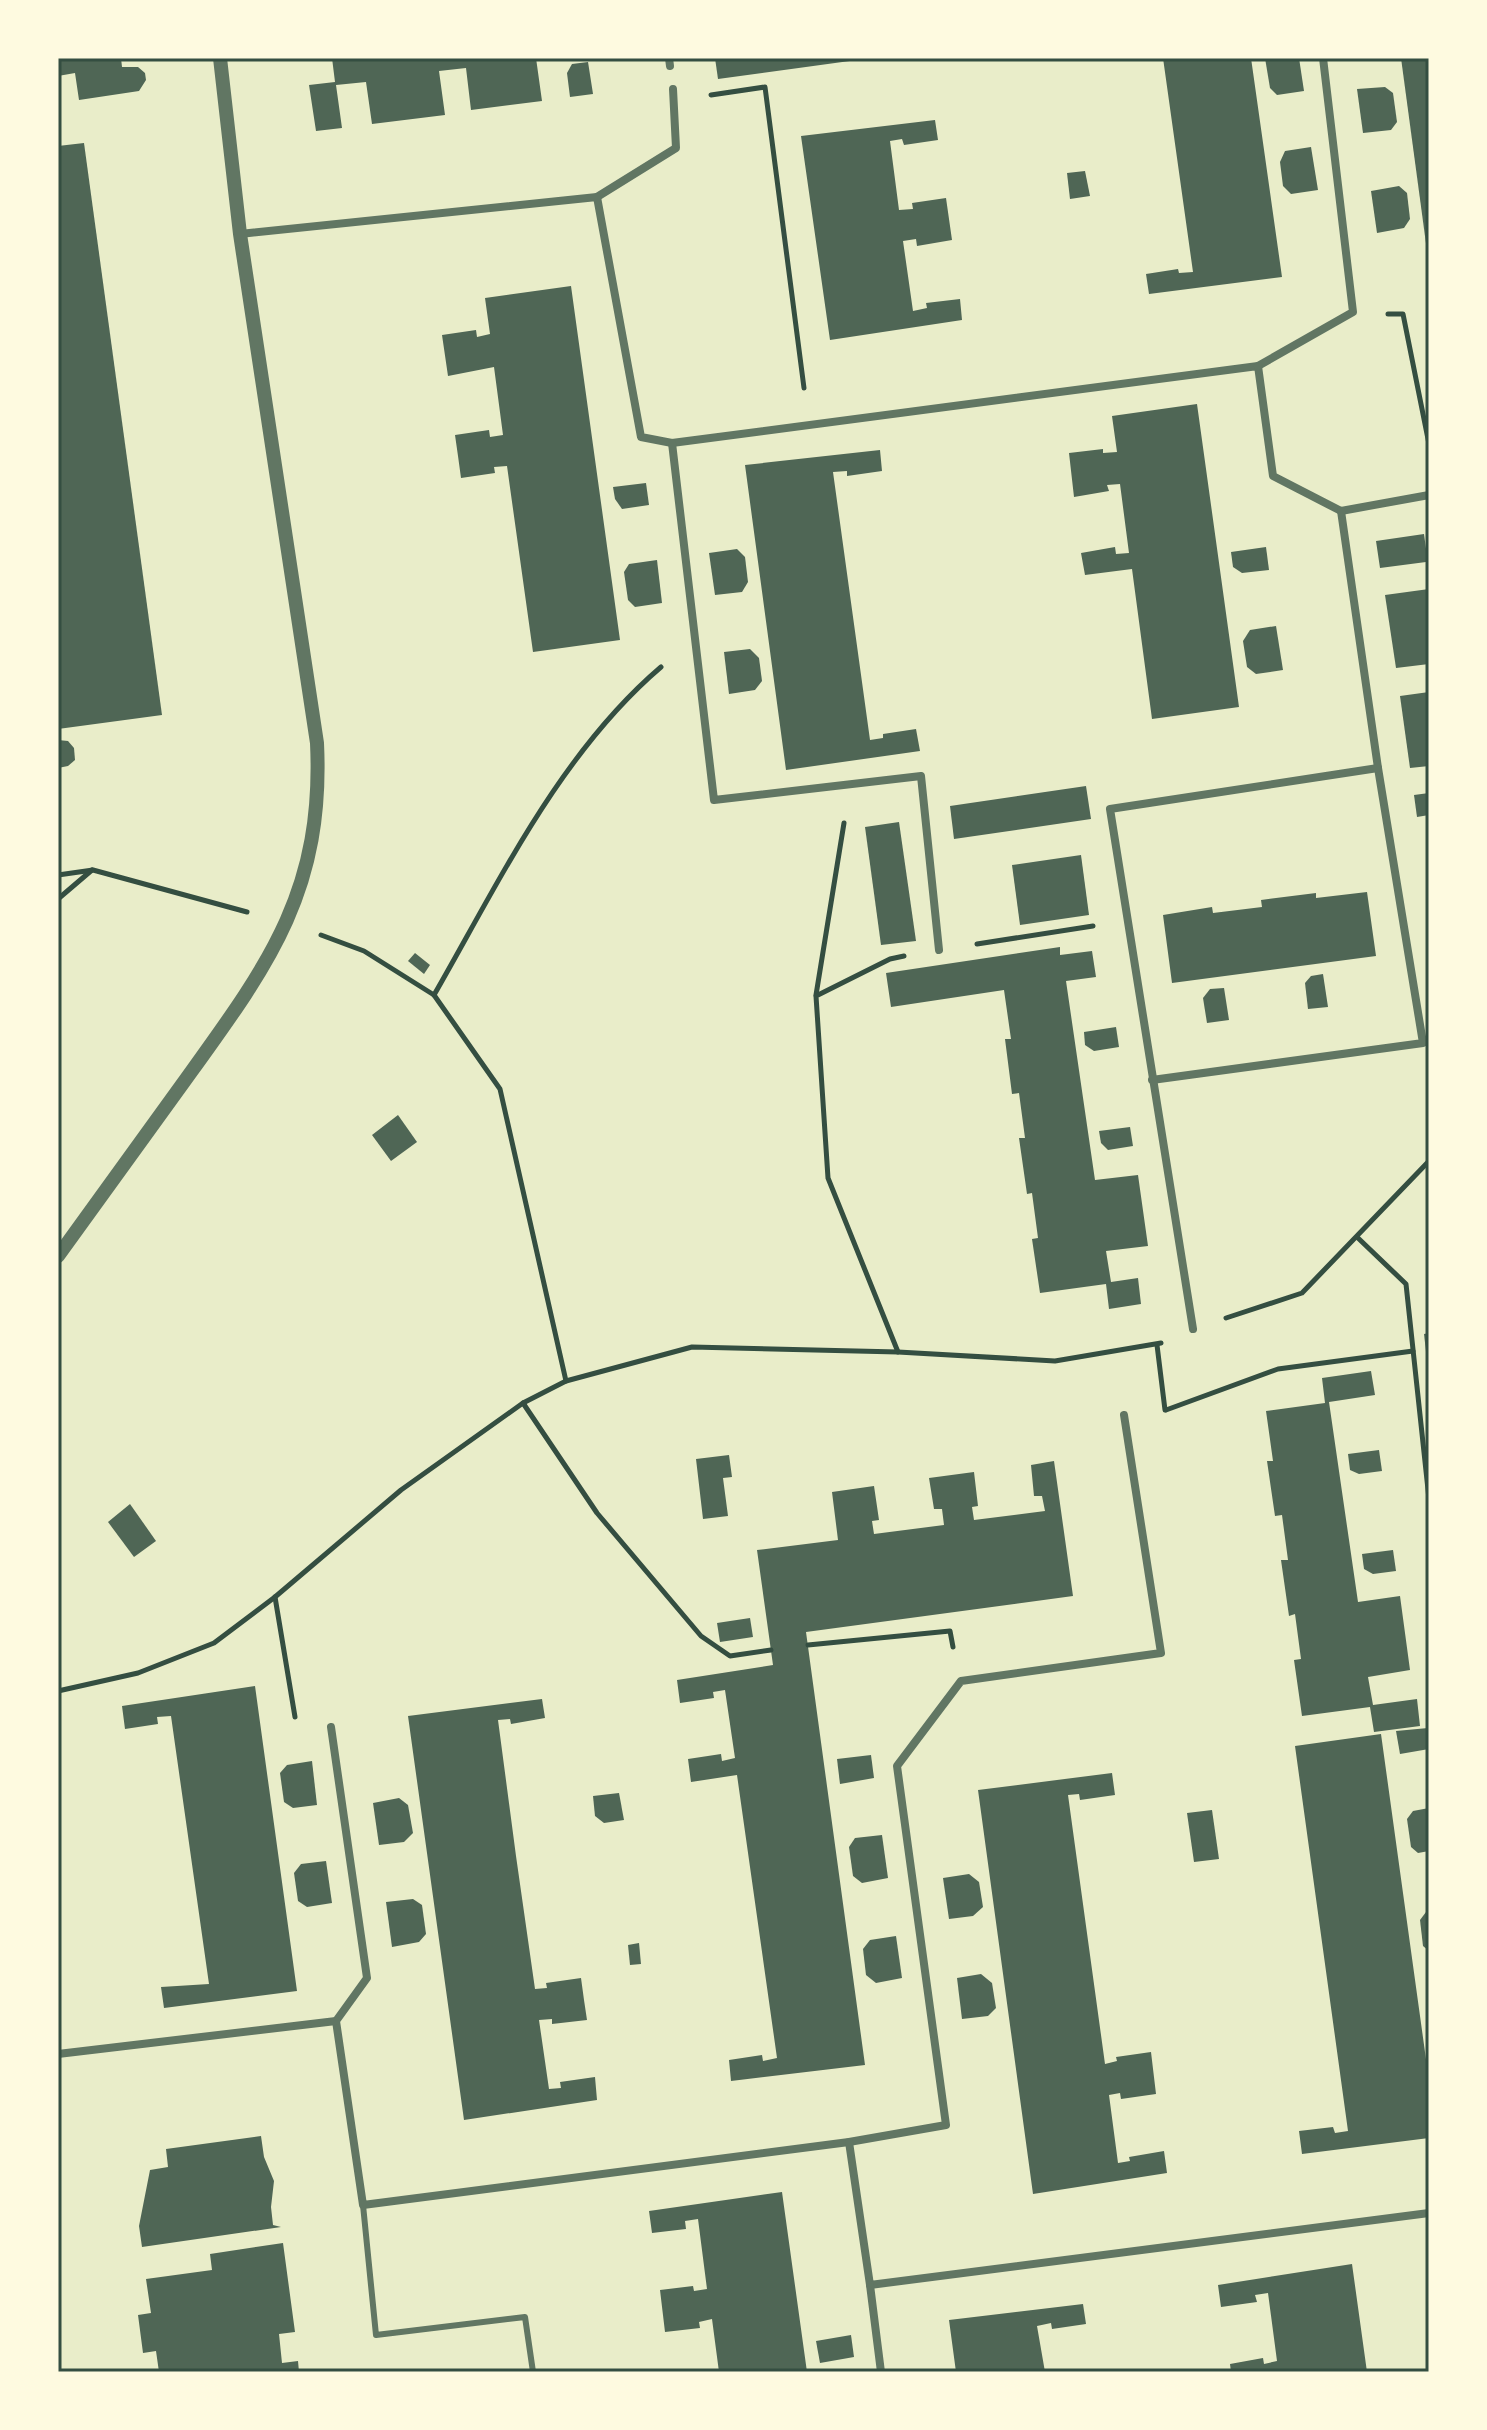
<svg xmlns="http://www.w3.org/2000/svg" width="1487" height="2430" font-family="'Noto Sans',sans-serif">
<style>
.building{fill:#4f6655}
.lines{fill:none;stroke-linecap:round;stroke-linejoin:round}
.path{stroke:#344e41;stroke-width:5}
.service{stroke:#617663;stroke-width:6}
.minor{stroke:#617663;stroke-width:8}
.tertiary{stroke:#617663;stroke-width:14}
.neatline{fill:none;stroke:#344e41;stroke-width:3}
</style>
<rect width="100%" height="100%" fill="#e9edc9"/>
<g class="building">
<path d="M58 58H121L122 67H138L145 73 146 80 139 91 79 100 75 73 58 76Z"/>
<path d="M332 58H536L542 101 471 110 466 68 439 71 445 115 372 124 366 82 336 85 342 128 316 131 309 85 335 82Z"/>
<path d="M715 58H857V60L718 79Z"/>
<path d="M1163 58H1251L1282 277 1149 294 1146 274 1178 269 1179 273 1193 272Z"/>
<path d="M1265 58H1299L1304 91 1277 95 1270 88Z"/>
<path d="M1401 58H1429V251H1427Z"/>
<path d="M588 62 593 94 570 97 567 73 572 64Z"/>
<path d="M1385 87 1393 93 1397 122 1391 130 1363 133 1357 89Z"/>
<path d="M935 120 938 140 904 145 902 139 890 141 899 210 913 209 912 203 946 198 952 240 917 246 916 239 903 241 913 311 927 308 926 303 960 299 962 320 830 340 801 136Z"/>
<path d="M84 143 162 715 58 729V146Z"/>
<path d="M1311 147 1318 190 1291 194 1283 186 1280 162 1285 151Z"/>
<path d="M1085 171 1090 196 1070 199 1067 173Z"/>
<path d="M1399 186 1407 193 1410 219 1404 228 1377 233 1371 191Z"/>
<path d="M571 286 620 640 533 652 507 466 494 467 495 473 461 478 458 456 455 435 489 430 490 437 503 435 494 367 448 376 442 335 476 330 477 337 490 334 485 298Z"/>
<path d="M1197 404 1239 707 1152 719 1132 569 1085 575 1081 553 1115 547 1116 554 1129 553 1120 484 1107 485 1109 491 1074 497 1069 453 1103 449V453L1117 452 1112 416Z"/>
<path d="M880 450 882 471 847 476V471L833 472 870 740 883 738V734L916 729 920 751 786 770 745 465Z"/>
<path d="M646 483 649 505 622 509 615 499 613 487Z"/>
<path d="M1424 534 1429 571 1426 562 1380 568 1376 541Z"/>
<path d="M1266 547 1269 570 1242 573 1233 567 1231 552Z"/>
<path d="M737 549 745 557 748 582 742 592 715 595 709 553Z"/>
<path d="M657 560 662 603 635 607 628 600 624 572 629 564Z"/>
<path d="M1429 589V664L1396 668 1385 595Z"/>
<path d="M1276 626 1283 670 1256 674 1247 667 1243 641 1250 630Z"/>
<path d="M750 649 759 658 762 681 755 690 729 694 724 652Z"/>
<path d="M1429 692V766L1410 768 1400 696Z"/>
<path d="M58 740 68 741 74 748 75 760 68 766 58 768Z"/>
<path d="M1086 786 1091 819 954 839 950 806Z"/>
<path d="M1429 793V815L1417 817 1414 795Z"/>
<path d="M899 822 916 941 881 945 865 827Z"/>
<path d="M1081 855 1089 915 1020 925 1012 865Z"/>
<path d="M1367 892 1376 956 1172 983 1163 915 1212 907 1213 913 1262 907 1261 900 1316 893V898Z"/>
<path d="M1060 947V955L1092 951 1096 977 1066 981 1095 1180 1138 1175 1148 1246 1106 1251 1111 1282 1138 1278 1141 1304 1109 1309 1106 1284 1040 1293 1032 1239 1038 1238 1032 1193 1027 1194 1019 1138H1025L1019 1093 1012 1094 1005 1039H1011L1004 990 891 1007 886 973Z"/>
<path d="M415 953 430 965 424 974 408 961Z"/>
<path d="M1323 974 1328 1007 1308 1009 1305 983 1311 976Z"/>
<path d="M1224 988 1229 1020 1207 1023 1203 998 1210 989Z"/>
<path d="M1116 1027 1119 1047 1094 1051 1085 1045 1084 1032Z"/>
<path d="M398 1115 417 1142 391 1161 372 1135Z"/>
<path d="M1130 1127 1133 1146 1108 1150 1101 1143 1099 1131Z"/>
<path d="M1429 1333V1360H1427L1424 1334Z"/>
<path d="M1371 1371 1375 1395 1329 1402 1358 1602 1400 1596 1410 1670 1368 1677 1373 1705 1417 1699 1420 1726 1374 1732 1370 1707 1302 1716 1294 1660 1301 1659 1295 1614 1289 1616 1281 1560H1288L1282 1515 1275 1516 1267 1461H1273L1266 1411 1325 1403 1322 1378Z"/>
<path d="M1379 1450 1382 1471 1359 1474 1350 1470 1348 1454Z"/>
<path d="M729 1455 732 1477 723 1478 728 1516 703 1519 696 1459Z"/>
<path d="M1054 1461 1073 1596 806 1632 865 2065 731 2081 729 2060 762 2055 763 2061 777 2058 737 1775 691 1782 688 1759 721 1754 722 1761 735 1758 725 1690 713 1692 714 1698 680 1703 677 1680 773 1665 757 1550 838 1540 832 1492 874 1486 879 1520 872 1521 874 1534 944 1525 942 1509H934L929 1478 974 1472 978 1506 972 1507 974 1520 1045 1511 1042 1496H1034L1031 1465Z"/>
<path d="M130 1504 156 1541 134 1557 108 1522Z"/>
<path d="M1393 1550 1396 1571 1373 1574 1364 1569 1362 1554Z"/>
<path d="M750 1618 753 1637 720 1642 717 1623Z"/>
<path d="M255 1686 297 1991 164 2008 161 1987 209 1984 171 1716 157 1717 158 1724 125 1729 122 1706Z"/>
<path d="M542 1699 545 1718 511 1724 510 1719 498 1720 516 1856 535 1989 547 1988 546 1983 581 1978 584 2000 587 2020 552 2024V2019L539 2020 549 2089 561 2088 560 2082 595 2077 597 2100 464 2120 408 1716Z"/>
<path d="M1428 1728 1429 1749 1400 1754 1396 1731Z"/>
<path d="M1381 1734 1429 2081V2138L1302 2154 1299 2131 1333 2127 1335 2133 1348 2131 1295 1746Z"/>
<path d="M871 1755 874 1778 840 1784 837 1759Z"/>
<path d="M312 1761 317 1805 293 1808 284 1802 280 1773 287 1765Z"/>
<path d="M1112 1773 1115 1795 1080 1800 1079 1794 1068 1795 1105 2064 1117 2061 1116 2057 1151 2052 1156 2094 1121 2099 1120 2093 1109 2095 1118 2163 1130 2161 1129 2157 1164 2151 1167 2173 1033 2194 978 1790Z"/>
<path d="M619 1793 624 1820 604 1823 595 1816 593 1796Z"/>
<path d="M399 1798 408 1805 413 1833 404 1842 379 1845 373 1803Z"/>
<path d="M1429 1808V1851L1418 1853 1411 1847 1407 1819 1413 1811Z"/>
<path d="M1212 1810 1219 1859 1194 1862 1187 1813Z"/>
<path d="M882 1835 888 1878 862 1883 853 1876 849 1847 855 1838Z"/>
<path d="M326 1861 332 1903 307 1907 298 1901 294 1873 301 1864Z"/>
<path d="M969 1874 979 1882 983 1907 973 1916 949 1919 943 1878Z"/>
<path d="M413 1899 422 1905 426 1934 419 1942 392 1947 386 1902Z"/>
<path d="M1429 1908V1951L1423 1946 1420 1920Z"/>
<path d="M896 1936 902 1978 876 1983 866 1975 863 1949 870 1940Z"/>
<path d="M639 1943 641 1964 630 1965 628 1945Z"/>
<path d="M981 1974 992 1983 996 2008 988 2016 962 2019 957 1978Z"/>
<path d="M261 2136 264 2157 274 2181 271 2207 273 2225 281 2227 142 2247 139 2226 150 2170 168 2167 166 2149Z"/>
<path d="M782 2192 807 2372H719L712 2319 699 2322 700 2328 665 2332 660 2290 693 2286 694 2291 707 2289 698 2219 685 2221 686 2229 652 2233 649 2211Z"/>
<path d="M283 2243 295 2332 279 2334 282 2363 298 2361 299 2372H159L156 2351 143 2353 138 2315 151 2313 146 2279 212 2270 210 2254Z"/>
<path d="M1352 2264 1367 2372H1231L1230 2364 1263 2358 1264 2364 1277 2361 1268 2293 1255 2295 1257 2302 1221 2307 1218 2285Z"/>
<path d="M1083 2304 1086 2324 1052 2329 1051 2323 1037 2326 1045 2372H956L949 2320Z"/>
<path d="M851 2335 854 2357 820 2363 816 2341Z"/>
</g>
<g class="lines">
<g class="path">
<path d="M711 95 765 87 804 388"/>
<path d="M1388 314H1403L1429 444"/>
<path d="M58 875 93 870 247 912"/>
<path d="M58 899 92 870"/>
<path d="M321 935 364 951 434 995 500 1089 566 1381"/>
<path d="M977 944 1093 926"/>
<path d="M434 995C499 882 560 753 661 667"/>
<path d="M816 995 844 823"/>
<path d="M1358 1238 1406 1284 1429 1499"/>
<path d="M1226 1318 1302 1293 1429 1161"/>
<path d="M1157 1345 1165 1410"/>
<path d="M898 1352 828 1178 816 996 890 959 904 956"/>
<path d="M523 1403 597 1513 701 1636 730 1656 771 1650"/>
<path d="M1166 1410 1278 1369 1413 1351"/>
<path d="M275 1597 295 1717"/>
<path d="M808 1645 950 1631 953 1647"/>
<path d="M58 1691 138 1673 214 1643 275 1597 401 1490 523 1403 566 1381 692 1347 898 1352 1055 1361 1161 1343"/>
</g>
<path class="service" d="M363 2205 376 2335 525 2317 533 2372"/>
<g class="minor">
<path d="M669 58 670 66"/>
<path d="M597 197 676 148 673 89"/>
<path d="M240 234 597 197 641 437 672 443 1258 366 1273 476 1341 511 1429 495"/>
<path d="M1258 366 1353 312 1323 58"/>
<path d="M672 443 714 800 921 776 939 950"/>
<path d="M1152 1080 1423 1043 1378 768 1341 511"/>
<path d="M1193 1329 1110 809 1378 768"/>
<path d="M331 1727 367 1978 336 2021 363 2205 849 2142 946 2125 897 1766 961 1681 1161 1653 1124 1415"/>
<path d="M58 2054 336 2021"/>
<path d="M849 2142 870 2285 1429 2213"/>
<path d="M870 2285 881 2372"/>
</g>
<path class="tertiary" d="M58 1256C101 1197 143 1138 186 1079 269 964 324 891 317 743L240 234 220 58"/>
</g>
<rect width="1487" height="2430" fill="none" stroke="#fefae0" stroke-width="120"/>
<rect x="60" y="60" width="1367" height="2310" class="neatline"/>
</svg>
